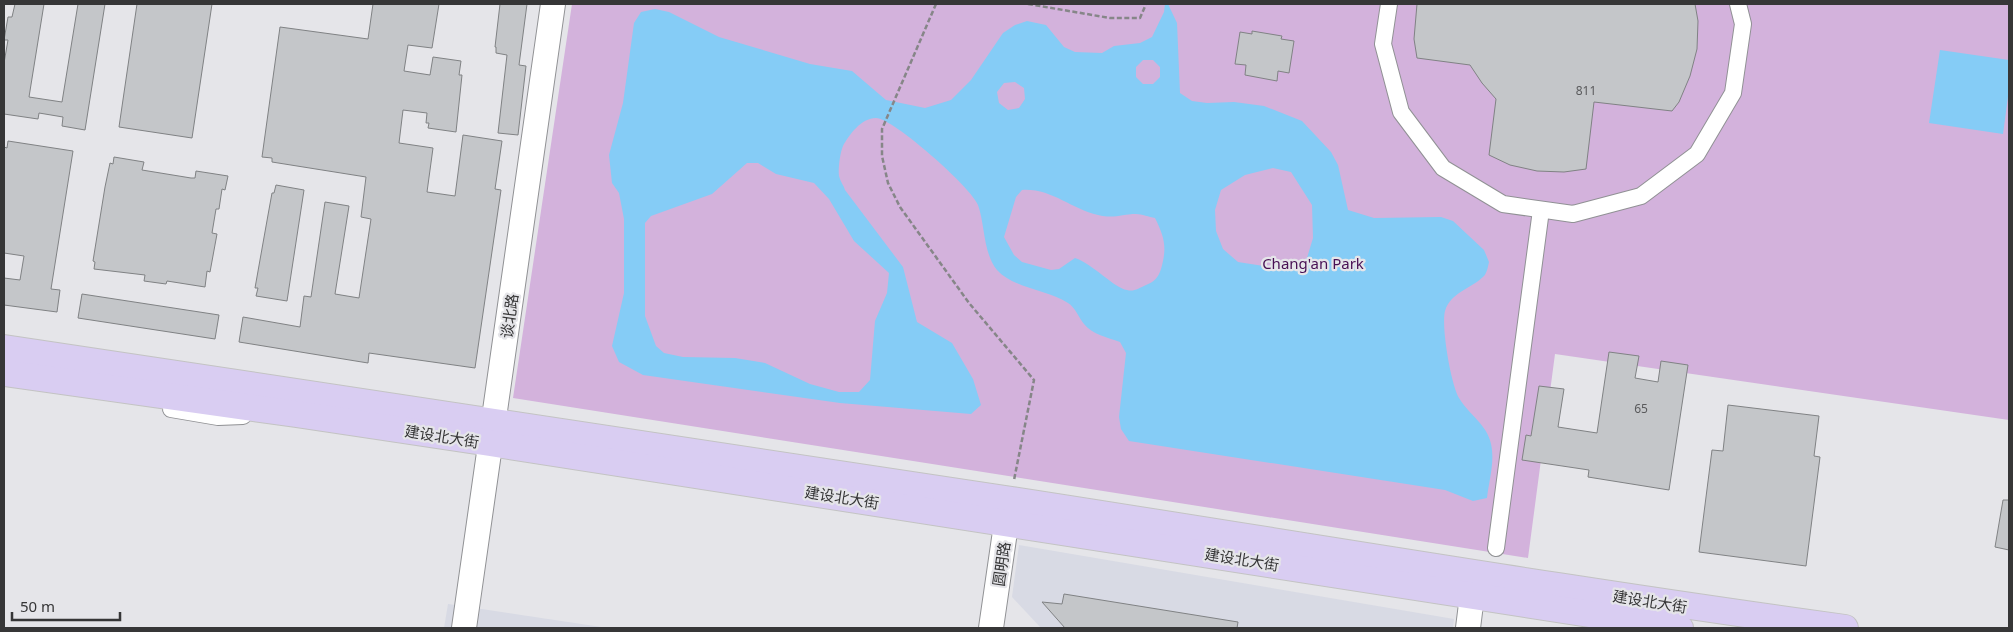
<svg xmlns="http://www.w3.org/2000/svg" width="2013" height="632" font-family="'Noto Sans','Noto Sans SC',sans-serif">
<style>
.built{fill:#d8dae4}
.green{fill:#d3b2dc}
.water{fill:#85ccf6;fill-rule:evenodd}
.building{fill:#c4c6c9;stroke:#808284}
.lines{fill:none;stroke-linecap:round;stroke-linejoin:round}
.street-casing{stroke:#909194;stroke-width:18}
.secondary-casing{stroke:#909194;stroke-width:26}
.primary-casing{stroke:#c3c3c3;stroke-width:28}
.path{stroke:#868688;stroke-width:2.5;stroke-dasharray:5 2.5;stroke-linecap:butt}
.street{stroke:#fff;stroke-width:16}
.secondary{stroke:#fff;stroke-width:24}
.primary{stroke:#d9cdf2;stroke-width:26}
.labels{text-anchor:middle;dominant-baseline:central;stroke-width:4.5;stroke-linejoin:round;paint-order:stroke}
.number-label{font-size:12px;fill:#5a5a5c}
.park-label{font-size:15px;fill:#481054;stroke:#e5e5e9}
.street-label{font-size:15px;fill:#363637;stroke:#e5e5e9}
</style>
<rect width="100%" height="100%" fill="#e5e5e9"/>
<g class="built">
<path d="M1019 545 1454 619 1453 628H1041L1012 597Z"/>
<path d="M448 604 608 628H444Z"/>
</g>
<path class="green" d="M572 4H2009V420L1555 354 1528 558 513 398Z"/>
<g class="water">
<path d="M1165 4H1168L1177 23 1180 93 1192 101 1207 103 1234 102 1264 106 1302 121 1331 152 1338 165 1348 210 1374 218 1441 217 1453 221 1484 250 1489 262C1488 266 1487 273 1484 276 1471 289 1451 292 1445 311 1441 327 1451 384 1459 398 1469 415 1487 424 1491 444 1495 462 1489 480 1487 498L1473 501 1445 490 1129 441 1121 429 1119 417 1126 353 1120 342C1107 337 1093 335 1084 324 1079 318 1075 307 1068 303 1048 290 1013 288 997 270 983 253 985 224 978 205 972 188 893 118 876 118 861 118 849 135 843 146 840 153 838 169 839 176 840 181 844 186 845 190L903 267 917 322 952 343 973 379 981 405 971 414 840 403 643 375 619 362 612 346 624 293V219L619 193 612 183 609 155 623 103 634 23 641 12 655 9 669 12 719 37 810 64 852 71 886 100 925 108 951 100 971 80 1003 33 1015 25 1027 21 1046 25 1064 47 1075 52 1102 53 1114 46 1140 43 1152 37 1164 12ZM1143 60H1153L1160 67V77L1153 84H1143L1136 77V67ZM1015 82 1024 88 1025 99 1019 108 1008 110 999 103 997 92 1004 83ZM747 163H758L776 174 814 183 829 199 854 241 889 273 887 293 875 321 870 380 859 392H839L810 384 765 363 735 358 683 357 664 353 656 346 645 316V223L651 216 712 194ZM1273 168 1291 172 1312 205 1313 238 1307 258 1289 266 1270 267 1238 262 1223 249 1216 231 1215 210 1221 190 1245 175ZM1022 190C1051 188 1071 209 1098 215 1114 219 1122 214 1136 214 1142 214 1149 217 1155 218 1165 238 1167 248 1161 269 1158 278 1154 282 1146 285 1139 288 1134 292 1127 290 1114 288 1093 264 1075 258L1059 269 1051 270 1022 262 1014 255 1004 237 1016 197Z"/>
<path d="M1940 50 2009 60V89L2003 134 1929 123Z"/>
</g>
<g class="building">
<path d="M15 4H44L29 97 62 102 78 4H105L85 130 62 126 63 117 39 113 38 119 4 114V63L8 40H4L8 17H12Z"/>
<path d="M137 4H212L192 138 119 127Z"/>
<path d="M373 4H439L432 48 408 45 404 71 430 75 433 57 461 61 459 75H462L456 132 428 128 429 123H426L427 113 403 110 399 143 433 148 427 192 455 196 463 135 502 141 495 189 501 190 475 368 369 353 368 363 239 342 243 317 300 327 304 296 311 297 325 202 349 206 335 294 359 298 371 219 361 217 366 177 272 162V158L262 157 280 27 368 39Z"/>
<path d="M500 4H527L519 65 526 66 518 135 498 133 507 55 496 53V47H495Z"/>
<path d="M1417 4H1695L1698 21 1697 49 1690 76 1679 102 1672 111 1594 102 1586 169 1564 172 1537 171 1510 165 1489 155 1496 99 1482 83 1470 65 1417 58 1414 39Z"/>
<path d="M1252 31 1282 36 1281 39 1294 41 1289 73 1278 71 1277 81 1245 75 1246 65 1235 64 1240 32 1252 34Z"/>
<path d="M8 141 73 151 51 289 60 290 57 312 4 305V278L20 280 24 256 4 253V147L7 148Z"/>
<path d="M114 157 144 162 142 170 191 178H195L196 171 228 176 225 190 222 189 219 209H216L212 233 217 234 210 272 207 271 205 287 167 281 166 284 144 281 145 275 94 269 95 262 93 261 105 187 110 163 113 164Z"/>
<path d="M276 185 304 190 287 301 256 296 258 288H255L268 215 272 193H274Z"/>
<path d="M82 294 219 315 215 339 78 318Z"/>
<path d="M1609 352 1639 356 1635 378 1658 382 1661 361 1688 365 1669 490 1588 477 1589 470 1522 460 1526 435 1531 436 1539 386 1564 389 1558 427 1597 433Z"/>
<path d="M1728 405 1819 416 1814 456 1820 457 1806 566 1699 552 1712 450 1723 451Z"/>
<path d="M2003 500H2009V550L1995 547Z"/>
<path d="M1064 594 1238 622 1237 628H1065L1042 602 1062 604Z"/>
</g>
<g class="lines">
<g class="street-casing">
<g id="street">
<path d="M1389 4 1383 44 1401 112 1443 168 1503 204 1573 214 1641 196 1697 154 1733 93 1743 24 1738 4"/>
<path d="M171 409 218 417 243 416"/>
<path d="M1496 548 1541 210"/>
</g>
</g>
<g class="secondary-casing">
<g id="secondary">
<path d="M464 628 553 4"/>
<path d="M991 628 1009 504"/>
<path d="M1468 628 1472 596"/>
</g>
</g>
<g class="primary-casing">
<g id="primary">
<path d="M4 348C340 397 676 447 1012 500 1290 543 1567 590 1845 628"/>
<path d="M4 373 296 414 490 443 1680 628"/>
</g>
</g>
<g class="path">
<path d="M936 4 882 129V156L888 183 900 207 969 303 1034 380 1014 480"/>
<path d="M1028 4 1110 18H1140L1146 4"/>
</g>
<use href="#street" class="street"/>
<use href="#secondary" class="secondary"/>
<use href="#primary" class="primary"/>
</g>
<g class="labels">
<g class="number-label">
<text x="1586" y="90">811</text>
<text x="1641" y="408">65</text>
</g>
<g class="park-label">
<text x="1313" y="263">Chang'an Park</text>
</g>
<g class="street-label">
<text transform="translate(509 316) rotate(-82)">谈北路</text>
<text transform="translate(442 436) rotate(9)">建设北大街</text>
<text transform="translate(842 497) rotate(9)">建设北大街</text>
<text transform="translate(1242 559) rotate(9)">建设北大街</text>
<text transform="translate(1001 564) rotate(-82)">圆明路</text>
<text transform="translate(1650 601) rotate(9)">建设北大街</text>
</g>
</g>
<rect width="2013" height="632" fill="none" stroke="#363637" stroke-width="10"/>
<path d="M12 612v8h108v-8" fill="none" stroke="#363637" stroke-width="2.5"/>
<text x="20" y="612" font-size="15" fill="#363637" stroke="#e5e5e9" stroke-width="4" paint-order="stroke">50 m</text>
</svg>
